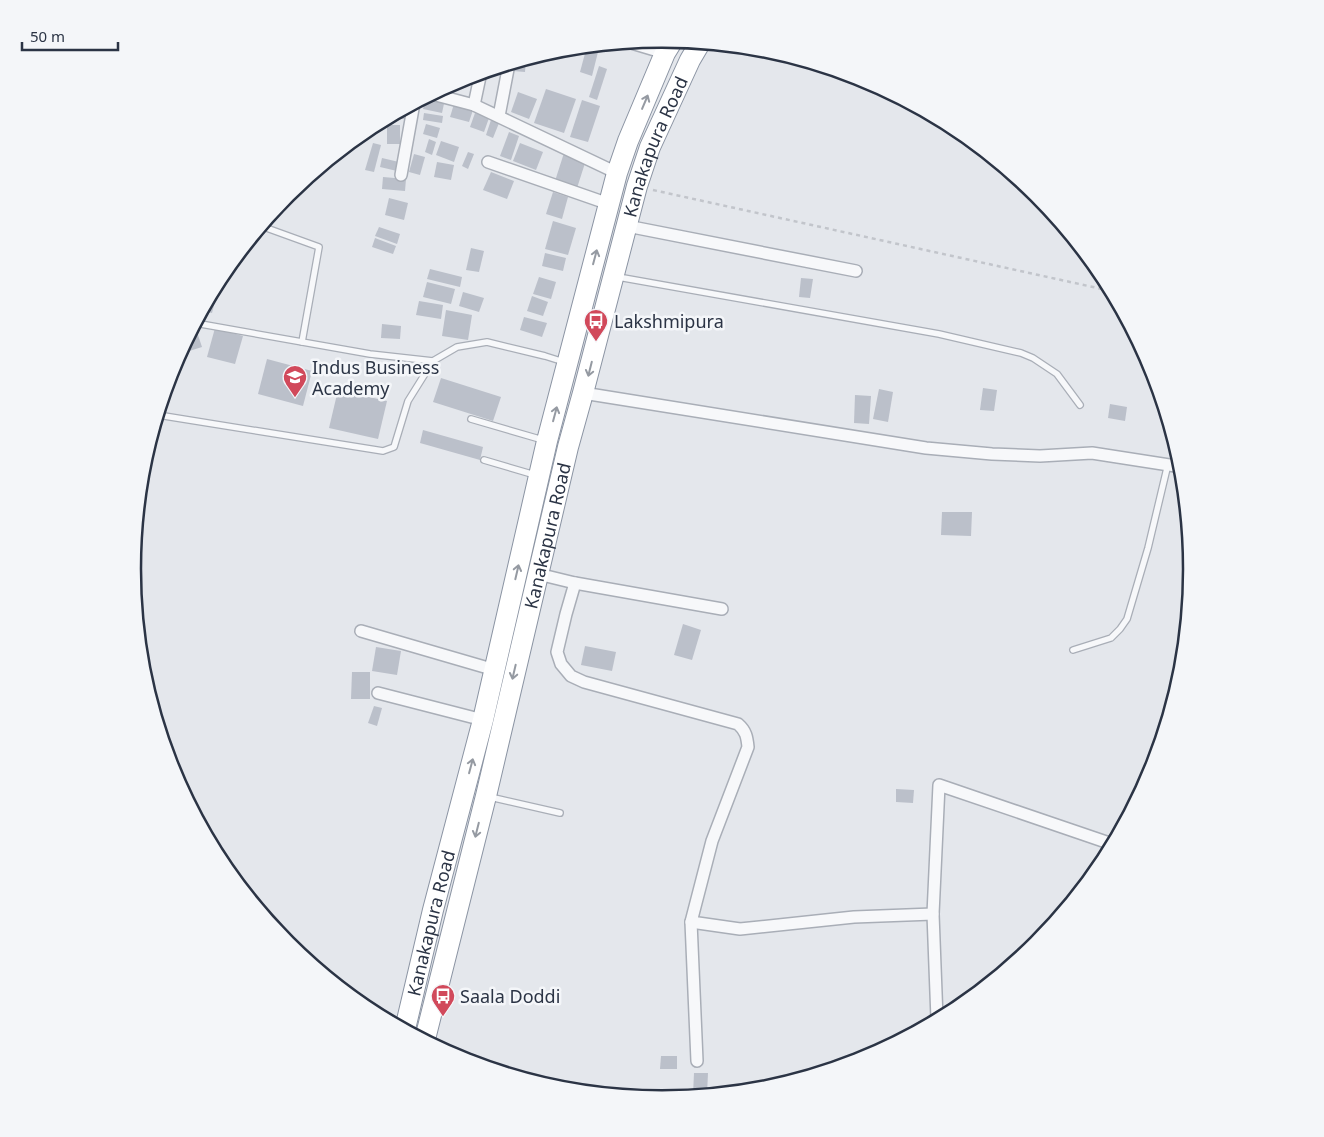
<svg xmlns="http://www.w3.org/2000/svg" width="1324" height="1137" font-family="'Noto Sans',sans-serif">
<style>
.building{fill:#bbc0ca}
.lines{fill:none;stroke-linecap:round;stroke-linejoin:round}
.lane-casing{stroke:#a9aeb7;stroke-width:8}
.street-casing{stroke:#a9aeb7;stroke-width:14}
.highway-casing{stroke:#8b94a3;stroke-width:22}
.path{stroke:#c2c5cb;stroke-width:2.5;stroke-dasharray:4 4;stroke-linecap:butt}
.lane{stroke:#f7f8fa;stroke-width:5.5}
.street{stroke:#f7f8fa;stroke-width:11}
.highway{stroke:#fff;stroke-width:20}
.oneway{stroke:#959aa2}
.labels{text-anchor:middle;dominant-baseline:central;stroke-width:5;stroke-linejoin:round;paint-order:stroke}
.street-label{font-size:18px;fill:#2b3445;stroke:#f4f6f9}
.poi-label{font-size:18px;fill:#2b3445;stroke:#f4f6f9;text-anchor:start}
.rim{fill:none;stroke:#2b3445;stroke-width:2.5}
</style>
<rect width="100%" height="100%" fill="#e4e7ec"/>
<g class="building">
<path d="M587 46 599 48 592 76 580 72Z"/>
<path d="M526 59 525 72 513 71 514 63Z"/>
<path d="M599 66 607 69 597 100 589 97Z"/>
<path d="M474 75 473 83 460 82V79Z"/>
<path d="M546 89 576 99 564 133 534 123Z"/>
<path d="M518 92 537 99 529 119 511 112Z"/>
<path d="M428 96 445 99 442 113 423 109 426 97Z"/>
<path d="M582 100 600 106 588 142 570 137Z"/>
<path d="M454 104 473 110 469 122 450 117Z"/>
<path d="M406 107V119H393V114Z"/>
<path d="M424 113 443 116 442 123 423 120Z"/>
<path d="M475 113 489 118 484 132 470 127Z"/>
<path d="M383 120 382 131 371 130 372 126Z"/>
<path d="M491 120 499 123 493 138 486 135Z"/>
<path d="M426 124 440 128 437 138 423 134Z"/>
<rect x="387" y="125" width="13" height="19"/>
<path d="M509 132 519 136 511 160 500 156Z"/>
<path d="M429 139 436 142 432 155 425 152Z"/>
<path d="M441 141 459 147 454 162 436 155Z"/>
<path d="M373 143 381 145 374 172 365 170Z"/>
<path d="M520 143 543 152 536 170 513 161Z"/>
<path d="M468 152 474 154 468 169 462 166Z"/>
<path d="M564 153 586 160 577 188 555 181Z"/>
<path d="M414 154 425 157 420 175 409 172Z"/>
<path d="M382 158 399 162 397 171 380 167Z"/>
<path d="M437 162 454 165 451 180 434 177Z"/>
<path d="M491 172 514 181 507 199 483 190Z"/>
<path d="M383 177 406 179 405 191 382 189Z"/>
<path d="M553 192 568 197 562 219 546 214Z"/>
<path d="M389 198 408 203 404 220 385 215Z"/>
<path d="M553 221 576 228 568 255 545 249Z"/>
<path d="M379 227 400 234 397 244 375 236Z"/>
<path d="M375 238 396 246 393 254 372 247Z"/>
<path d="M471 248 484 251 479 272 466 270Z"/>
<path d="M545 253 566 258 563 271 542 266Z"/>
<path d="M430 269 462 277 460 287 427 279Z"/>
<path d="M539 277 556 282 551 299 533 294Z"/>
<path d="M801 278 813 279 810 298 799 297Z"/>
<path d="M427 282 455 289 451 304 423 297Z"/>
<path d="M216 285 219 286 212 313 202 311Z"/>
<path d="M463 292 484 298 479 312 459 306Z"/>
<path d="M532 296 548 302 543 316 527 311Z"/>
<path d="M419 301 443 305 441 319 416 315Z"/>
<path d="M446 310 472 315 468 340 442 336Z"/>
<path d="M524 317 547 323 542 337 520 330Z"/>
<path d="M382 324 401 326 400 339 381 338Z"/>
<path d="M215 328 243 336 235 364 207 357Z"/>
<path d="M196 329 202 347 186 352 184 345 191 330Z"/>
<path d="M267 359 312 371 303 406 258 394Z"/>
<path d="M170 375 173 376 169 400 162 399Z"/>
<path d="M441 378 501 397 493 421 433 402Z"/>
<path d="M983 388 997 390 994 411 980 410Z"/>
<path d="M879 389 893 392 888 422 873 419Z"/>
<path d="M338 390 387 401 378 439 329 428Z"/>
<path d="M855 395 871 396 869 424 854 423Z"/>
<path d="M1110 404 1127 407 1125 421 1108 418Z"/>
<path d="M423 430 483 447 480 460 420 443Z"/>
<path d="M942 512H972L971 536 941 535Z"/>
<path d="M683 624 701 630 692 660 674 655Z"/>
<path d="M585 646 616 652 612 671 581 665Z"/>
<path d="M376 647 401 651 397 675 372 671Z"/>
<path d="M352 672H370V699H351Z"/>
<path d="M374 706 382 708 377 726 368 723Z"/>
<path d="M896 789 914 790 913 803 896 802Z"/>
<path d="M661 1056H677V1069H660Z"/>
<path d="M694 1073H708L707 1094 693 1095Z"/>
</g>
<g class="lines">
<g class="lane-casing">
<g id="lane">
<path d="M261 226 319 247 302 342"/>
<path d="M618 277 939 334 1021 353 1033 358 1057 374 1080 405"/>
<path d="M195 323 370 354 433 361"/>
<path d="M158 415 383 451 394 447 408 401 433 361 457 347 487 342 545 356 564 362"/>
<path d="M471 419 543 440"/>
<path d="M484 460 535 475"/>
<path d="M1073 650 1111 638 1120 629 1127 619 1148 548 1168 464"/>
<path d="M490 797 560 813"/>
</g>
</g>
<g class="street-casing">
<g id="street">
<path d="M628 42 665 53"/>
<path d="M432 94 474 105 617 173"/>
<path d="M474 105 481 72"/>
<path d="M499 116 509 64"/>
<path d="M488 162 609 204"/>
<path d="M401 175 414 103"/>
<path d="M627 226 856 271"/>
<path d="M583 393 926 448 992 454 1040 456 1092 453 1182 467"/>
<path d="M538 574 575 583 566 614 557 652 561 664 571 676 584 682 738 724C746 731 747 737 748 747L712 841 691 922 740 929 854 917 933 914"/>
<path d="M575 583 722 609"/>
<path d="M361 631 495 670"/>
<path d="M378 693 483 720"/>
<path d="M691 922 697 1061"/>
<path d="M937 1019 933 914 939 785 1112 844"/>
</g>
</g>
<g class="highway-casing">
<g id="highway">
<path id="s1" d="M405 1029 433 910 483 720 547 441 617 173 628 141 665 53 673 40"/>
<path id="s2" d="M425 1039 486 796 568 447 583 393 637 186 650 147 690 60 700 43"/>
</g>
</g>
<path class="path" d="M653 190 1111 291"/>
<use href="#lane" class="lane"/>
<use href="#street" class="street"/>
<use href="#highway" class="highway"/>
</g>
<defs><path id="oneway-shaft" d="M-6 0H5M1.5-3L5.5 0L1.5 3" fill="none" stroke-width="1.6" stroke-linecap="round" stroke-linejoin="round" transform="scale(1.25)"/></defs>
<g class="oneway">
<use href="#oneway-shaft" transform="translate(645 102) rotate(-67)"/>
<use href="#oneway-shaft" transform="translate(595 257) rotate(-75)"/>
<use href="#oneway-shaft" transform="translate(590 369) rotate(104)"/>
<use href="#oneway-shaft" transform="translate(555 414) rotate(-75)"/>
<use href="#oneway-shaft" transform="translate(517 572) rotate(-77)"/>
<use href="#oneway-shaft" transform="translate(514 672) rotate(103)"/>
<use href="#oneway-shaft" transform="translate(471 766) rotate(-75)"/>
<use href="#oneway-shaft" transform="translate(477 830) rotate(104)"/>
</g>
<defs>
<g id="bus-pin" transform="scale(1.25)"><path d="M0 17L-7.5 6A9.5 9.5 0 1 1 7.5 6Z" fill="#d1495b" stroke="#f4f6f9"/><path d="M-5-6H5V4H4V6H2V4H-2V6H-4V4H-5ZM-3.5-4V0h7V-4ZM-3.5 1.2v1.5H-2V1.2ZM2 1.2v1.5H3.5V1.2Z" fill="#fff"/></g>
<g id="university-pin" transform="scale(1.25)"><path d="M0 17L-7.5 6A9.5 9.5 0 1 1 7.5 6Z" fill="#d1495b" stroke="#f4f6f9"/><path d="M0-5L7-2L0 1L-7-2ZM-4 1L0 2.5L4 1V4Q0 6-4 4Z" fill="#fff"/></g>
</defs>
<g fill-rule="evenodd">
<use href="#bus-pin" x="596" y="321"/>
<use href="#university-pin" x="295" y="377"/>
<use href="#bus-pin" x="443" y="996"/>
</g>
<g class="labels">
<g class="street-label">
<text stroke="none"><textPath href="#s2" startOffset="922">Kanakapura Road</textPath></text>
<text stroke="none"><textPath href="#s2" startOffset="518">Kanakapura Road</textPath></text>
<text stroke="none"><textPath href="#s1" startOffset="109">Kanakapura Road</textPath></text>
</g>
<g class="poi-label">
<text x="614" y="321">Lakshmipura</text>
<text x="312" y="367">Indus Business<tspan x="312" dy="21">Academy</tspan></text>
<text x="460" y="996">Saala Doddi</text>
</g>
</g>
<path d="M0 0H1324V1137H0ZM141 569a521 521 0 1 1 1042 0a521 521 0 1 1-1042 0Z" fill="#f4f6f9" fill-rule="evenodd"/>
<path class="rim" d="M141 569a521 521 0 1 1 1042 0a521 521 0 1 1-1042 0Z"/>
<path d="M22 42v8h96v-8" fill="none" stroke="#2b3445" stroke-width="2.5"/>
<text x="30" y="42" font-size="15" fill="#2b3445" stroke="#f4f6f9" stroke-width="4" paint-order="stroke">50 m</text>
</svg>
